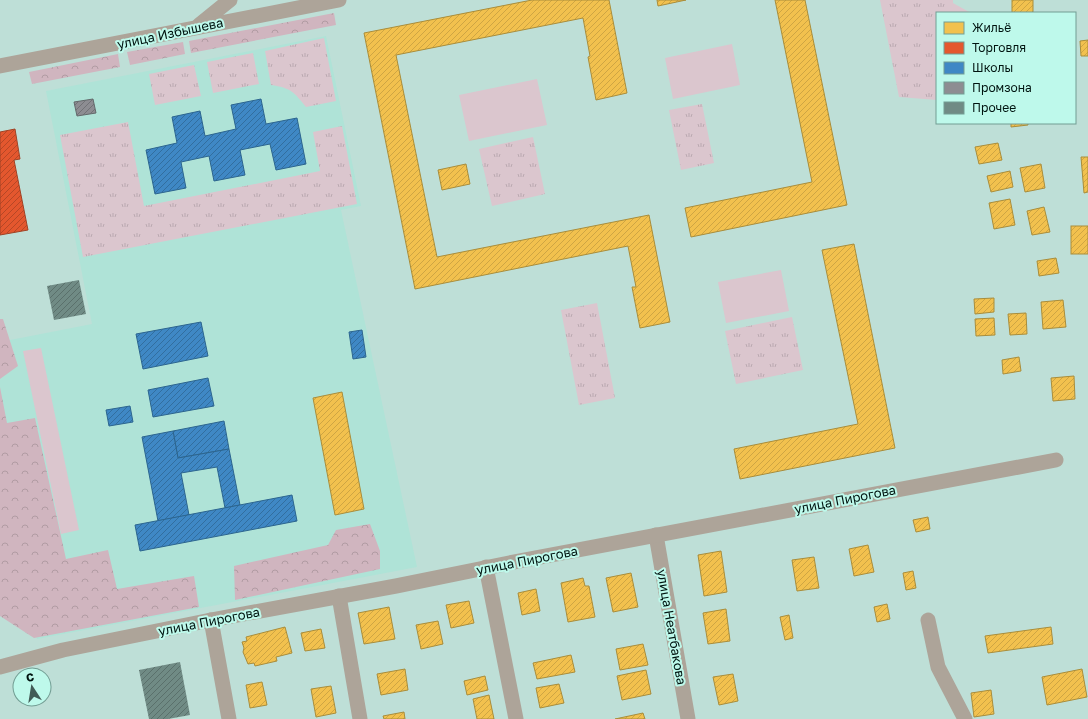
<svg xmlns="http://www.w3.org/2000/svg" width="1088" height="719" font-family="'Golos Text',sans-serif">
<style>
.built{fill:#afe3d7}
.grass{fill:url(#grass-tufts)}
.forest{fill:url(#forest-crowns)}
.pitch{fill:#dbc6ce}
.homes{fill:url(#homes-hatch);stroke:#a98d3b}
.shops{fill:url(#shops-hatch);stroke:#a04325}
.schools{fill:url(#schools-hatch);stroke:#2c658f}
.industry{fill:url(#industry-hatch);stroke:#63696b}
.building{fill:url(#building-hatch)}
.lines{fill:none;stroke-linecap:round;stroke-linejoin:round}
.street{stroke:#ada499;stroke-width:15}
.labels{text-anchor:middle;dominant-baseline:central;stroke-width:4;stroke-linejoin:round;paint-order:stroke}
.street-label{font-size:13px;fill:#001410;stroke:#bef9eb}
</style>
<defs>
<pattern id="grass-tufts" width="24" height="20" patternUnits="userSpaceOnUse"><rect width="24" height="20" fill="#dbc6ce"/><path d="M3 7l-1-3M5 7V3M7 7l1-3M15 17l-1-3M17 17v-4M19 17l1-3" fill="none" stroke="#baa9b0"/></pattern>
<pattern id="forest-crowns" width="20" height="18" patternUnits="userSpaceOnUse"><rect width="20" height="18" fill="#d0b5bf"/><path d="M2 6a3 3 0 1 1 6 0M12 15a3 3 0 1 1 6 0" fill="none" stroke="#b19ba3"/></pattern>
<pattern id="homes-hatch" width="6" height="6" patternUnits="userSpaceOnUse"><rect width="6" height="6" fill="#f2c14e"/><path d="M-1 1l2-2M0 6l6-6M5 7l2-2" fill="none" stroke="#cea543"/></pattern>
<pattern id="shops-hatch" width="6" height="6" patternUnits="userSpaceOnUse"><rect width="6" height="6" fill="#e4572e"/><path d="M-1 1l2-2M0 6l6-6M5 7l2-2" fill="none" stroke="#b64726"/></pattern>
<pattern id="schools-hatch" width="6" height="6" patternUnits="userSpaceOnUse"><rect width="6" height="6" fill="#3f88c5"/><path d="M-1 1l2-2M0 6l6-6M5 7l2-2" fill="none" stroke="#326e9f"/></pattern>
<pattern id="industry-hatch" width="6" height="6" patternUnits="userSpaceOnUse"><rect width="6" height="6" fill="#8d8d92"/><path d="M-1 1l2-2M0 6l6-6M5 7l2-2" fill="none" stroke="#717276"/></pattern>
<pattern id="building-hatch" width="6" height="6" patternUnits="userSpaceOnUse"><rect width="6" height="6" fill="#708b85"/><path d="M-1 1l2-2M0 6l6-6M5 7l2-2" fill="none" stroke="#5a706b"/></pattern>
</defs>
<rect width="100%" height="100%" fill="#bedfd7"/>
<path class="built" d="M326 36 361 206 341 210 417 567 37 639 0 451V342L92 324 46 91Z"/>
<g class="grass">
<path d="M880 0H953V3L971 13H937V100L899 97Z"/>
<path d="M324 38 336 101 306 107C294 92 291 88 271 85L265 51Z"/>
<path d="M253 53 259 84 213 93 207 62Z"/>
<path d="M194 65 201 96 155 105 149 74Z"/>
<path d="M702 104 714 163 681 170 669 110Z"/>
<path d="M128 122 144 206 320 171 313 132 342 126 357 204 83 257 60 135Z"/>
<path d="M533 137 545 194 492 206 479 149Z"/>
<path d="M597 303 615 398 579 405 561 310Z"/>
<path d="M792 317 803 370 736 384 725 331Z"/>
</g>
<g class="forest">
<path d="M334 13 336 25 191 53 189 41Z"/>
<path d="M183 42 185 54 130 65 127 52Z"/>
<path d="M118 54 120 67 32 84 29 72Z"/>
<path d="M0 319H3L18 366 0 379Z"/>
<path d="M0 387 7 423 35 418 66 559 108 550 117 589 194 576 199 607 34 638 0 616Z"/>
<path d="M370 524 380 551V569L235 600 234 566 328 545 336 530Z"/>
</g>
<g class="pitch">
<path d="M732 44 740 85 673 99 665 58Z"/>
<path d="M537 79 547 125 469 141 459 95Z"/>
<path d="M781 270 789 311 726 323 718 282Z"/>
<path d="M41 348 79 530 61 534 23 351Z"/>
</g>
<g class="homes">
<path d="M532 0H609L627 93 596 100 588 57 590 56 583 18 396 55 437 257 649 215 670 322 640 328 632 287H636L628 246 415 289 364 33Z"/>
<path d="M657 0H686L658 6Z"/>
<path d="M775 0H805L847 205 691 237 685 208 812 182Z"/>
<rect x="1012" y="0" width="21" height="13"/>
<path d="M1088 40V56H1081L1080 41Z"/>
<path d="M1011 123H1028V125L1011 127Z"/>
<path d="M998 143 1002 160 979 164 975 147Z"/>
<path d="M1081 157H1088V192L1084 193Z"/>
<path d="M466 164 470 184 442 190 438 170Z"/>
<path d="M1041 164 1045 188 1025 192 1020 168Z"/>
<path d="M1010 171 1013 187 991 192 987 176Z"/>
<path d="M1010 199 1015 225 994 229 989 203Z"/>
<path d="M1044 207 1050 232 1032 235 1027 211Z"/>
<rect x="1071" y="226" width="17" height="28"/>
<path d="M854 244 895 448 740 479 734 449 858 424 822 250Z"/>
<path d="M1056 258 1059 273 1039 276 1037 261Z"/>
<path d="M994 298V312L975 314 974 299Z"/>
<path d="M1063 300 1066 327 1043 329 1041 302Z"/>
<path d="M1026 313 1027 334 1010 335 1008 314Z"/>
<path d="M994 318 995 335 976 336 975 319Z"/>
<path d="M1019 357 1021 371 1003 374 1002 360Z"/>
<path d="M1074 376 1075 399 1053 401 1051 378Z"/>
<path d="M342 392 364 509 335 515 313 398Z"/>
<path d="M928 517 930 529 916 532 913 520Z"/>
<path d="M868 545 874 572 854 576 849 549Z"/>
<path d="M721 551 727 592 704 596 698 555Z"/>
<path d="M814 557 819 588 797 591 792 560Z"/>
<path d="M913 571 916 588 906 590 903 573Z"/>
<path d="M631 573 638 607 613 612 606 578Z"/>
<path d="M583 578 585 586H589L595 617 568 622 561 583Z"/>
<path d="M536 589 540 611 522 615 518 593Z"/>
<path d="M469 601 474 623 451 628 446 605Z"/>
<path d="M887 604 890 619 877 622 874 607Z"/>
<path d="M389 607 395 639 364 644 358 613Z"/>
<path d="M726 609 730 641 708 644 703 613Z"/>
<path d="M789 615 793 638 785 640 780 617Z"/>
<path d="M438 621 443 644 421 649 416 625Z"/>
<path d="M285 627 292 653 276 657 277 661 255 666 254 663 248 664 243 652 244 648 242 642 247 641 246 637Z"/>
<path d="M1051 627 1053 644 988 653 985 636Z"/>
<path d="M321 629 325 648 305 651 301 633Z"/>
<path d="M643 644 648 665 620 670 616 649Z"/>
<path d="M571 655 575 672 537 679 533 663Z"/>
<path d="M405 669 408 690 381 695 377 674Z"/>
<path d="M1082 669 1087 697 1047 705 1042 677Z"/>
<path d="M646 670 651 694 622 700 617 676Z"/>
<path d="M733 674 738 701 719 705 713 677Z"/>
<path d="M485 676 488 690 467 695 464 681Z"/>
<path d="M262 682 267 705 250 708 246 685Z"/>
<path d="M559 684 564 703 540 708 536 688Z"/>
<path d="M331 686 336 713 316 717 311 689Z"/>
<path d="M991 690 994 714 974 717 971 693Z"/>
<path d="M489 695 494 719H477L473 699Z"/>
<path d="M404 712 405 719H384L383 716Z"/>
<path d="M643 713 645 719H615Z"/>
</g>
<path class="shops" d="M15 129 20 159 14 160 28 230 0 235V132Z"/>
<g class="schools">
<path d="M261 99 266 124 297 118 306 164 276 170 270 144 240 150 245 175 214 181 209 156 181 162 186 188 155 194 146 150 177 143 172 117 200 111 205 136 236 129 231 105Z"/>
<path d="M201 322 208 356 143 369 136 334Z"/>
<path d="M362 330 366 357 353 359 349 332Z"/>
<path d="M208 378 214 406 153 417 148 390Z"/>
<path d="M130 406 133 422 109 426 106 410Z"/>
<path d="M224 421 229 449 178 458 173 431Z"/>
<path d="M173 431 178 458 229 449 240 505 225 508 217 467 181 473 189 515 158 521 142 437Z"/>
<path d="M292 495 297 521 140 551 135 525Z"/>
</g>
<path class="industry" d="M93 99 96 113 77 116 74 102Z"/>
<g class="building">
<path d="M79 280 86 314 54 320 47 286Z"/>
<path d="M180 662 190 715 168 719H149L139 670Z"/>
</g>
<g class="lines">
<g class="street">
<path d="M199 25 230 0"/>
<path d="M0 66 339 0"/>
<path d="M656 535 688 719"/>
<path d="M486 567 516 719"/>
<path d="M339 596 360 719"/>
<path d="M211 620 229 719"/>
<path d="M928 620 938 667 965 719"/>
<path d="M0 667 63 650 211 620 396 586 509 563 1056 460"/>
</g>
</g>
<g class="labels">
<g class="street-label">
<text transform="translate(170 33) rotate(-12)">улица Избышева</text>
<text transform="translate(845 499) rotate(-11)">улица Пирогова</text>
<text transform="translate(527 560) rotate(-11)">улица Пирогова</text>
<text transform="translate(209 621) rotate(-11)">улица Пирогова</text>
<text transform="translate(672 627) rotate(80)">улица Неатбакова</text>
</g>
</g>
<rect x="936" y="12" width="140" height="112" fill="#bef9eb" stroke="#729d93"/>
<rect x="944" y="22" width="20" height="12" fill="#f2c14e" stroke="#729d93"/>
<text x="972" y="32" font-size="12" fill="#001410">Жильё</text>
<rect x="944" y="42" width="20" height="12" fill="#e4572e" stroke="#729d93"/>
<text x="972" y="52" font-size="12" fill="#001410">Торговля</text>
<rect x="944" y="62" width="20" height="12" fill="#3f88c5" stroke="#729d93"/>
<text x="972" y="72" font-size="12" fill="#001410">Школы</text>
<rect x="944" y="82" width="20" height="12" fill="#8d8d92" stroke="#729d93"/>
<text x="972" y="92" font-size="12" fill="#001410">Промзона</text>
<rect x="944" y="102" width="20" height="12" fill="#708b85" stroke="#729d93"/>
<text x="972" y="112" font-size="12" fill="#001410">Прочее</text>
<g transform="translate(32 687) rotate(348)"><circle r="19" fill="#bef9eb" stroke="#729d93"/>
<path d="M0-3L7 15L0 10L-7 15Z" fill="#425b56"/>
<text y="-6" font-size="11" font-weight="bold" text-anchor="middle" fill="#001410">С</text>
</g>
</svg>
